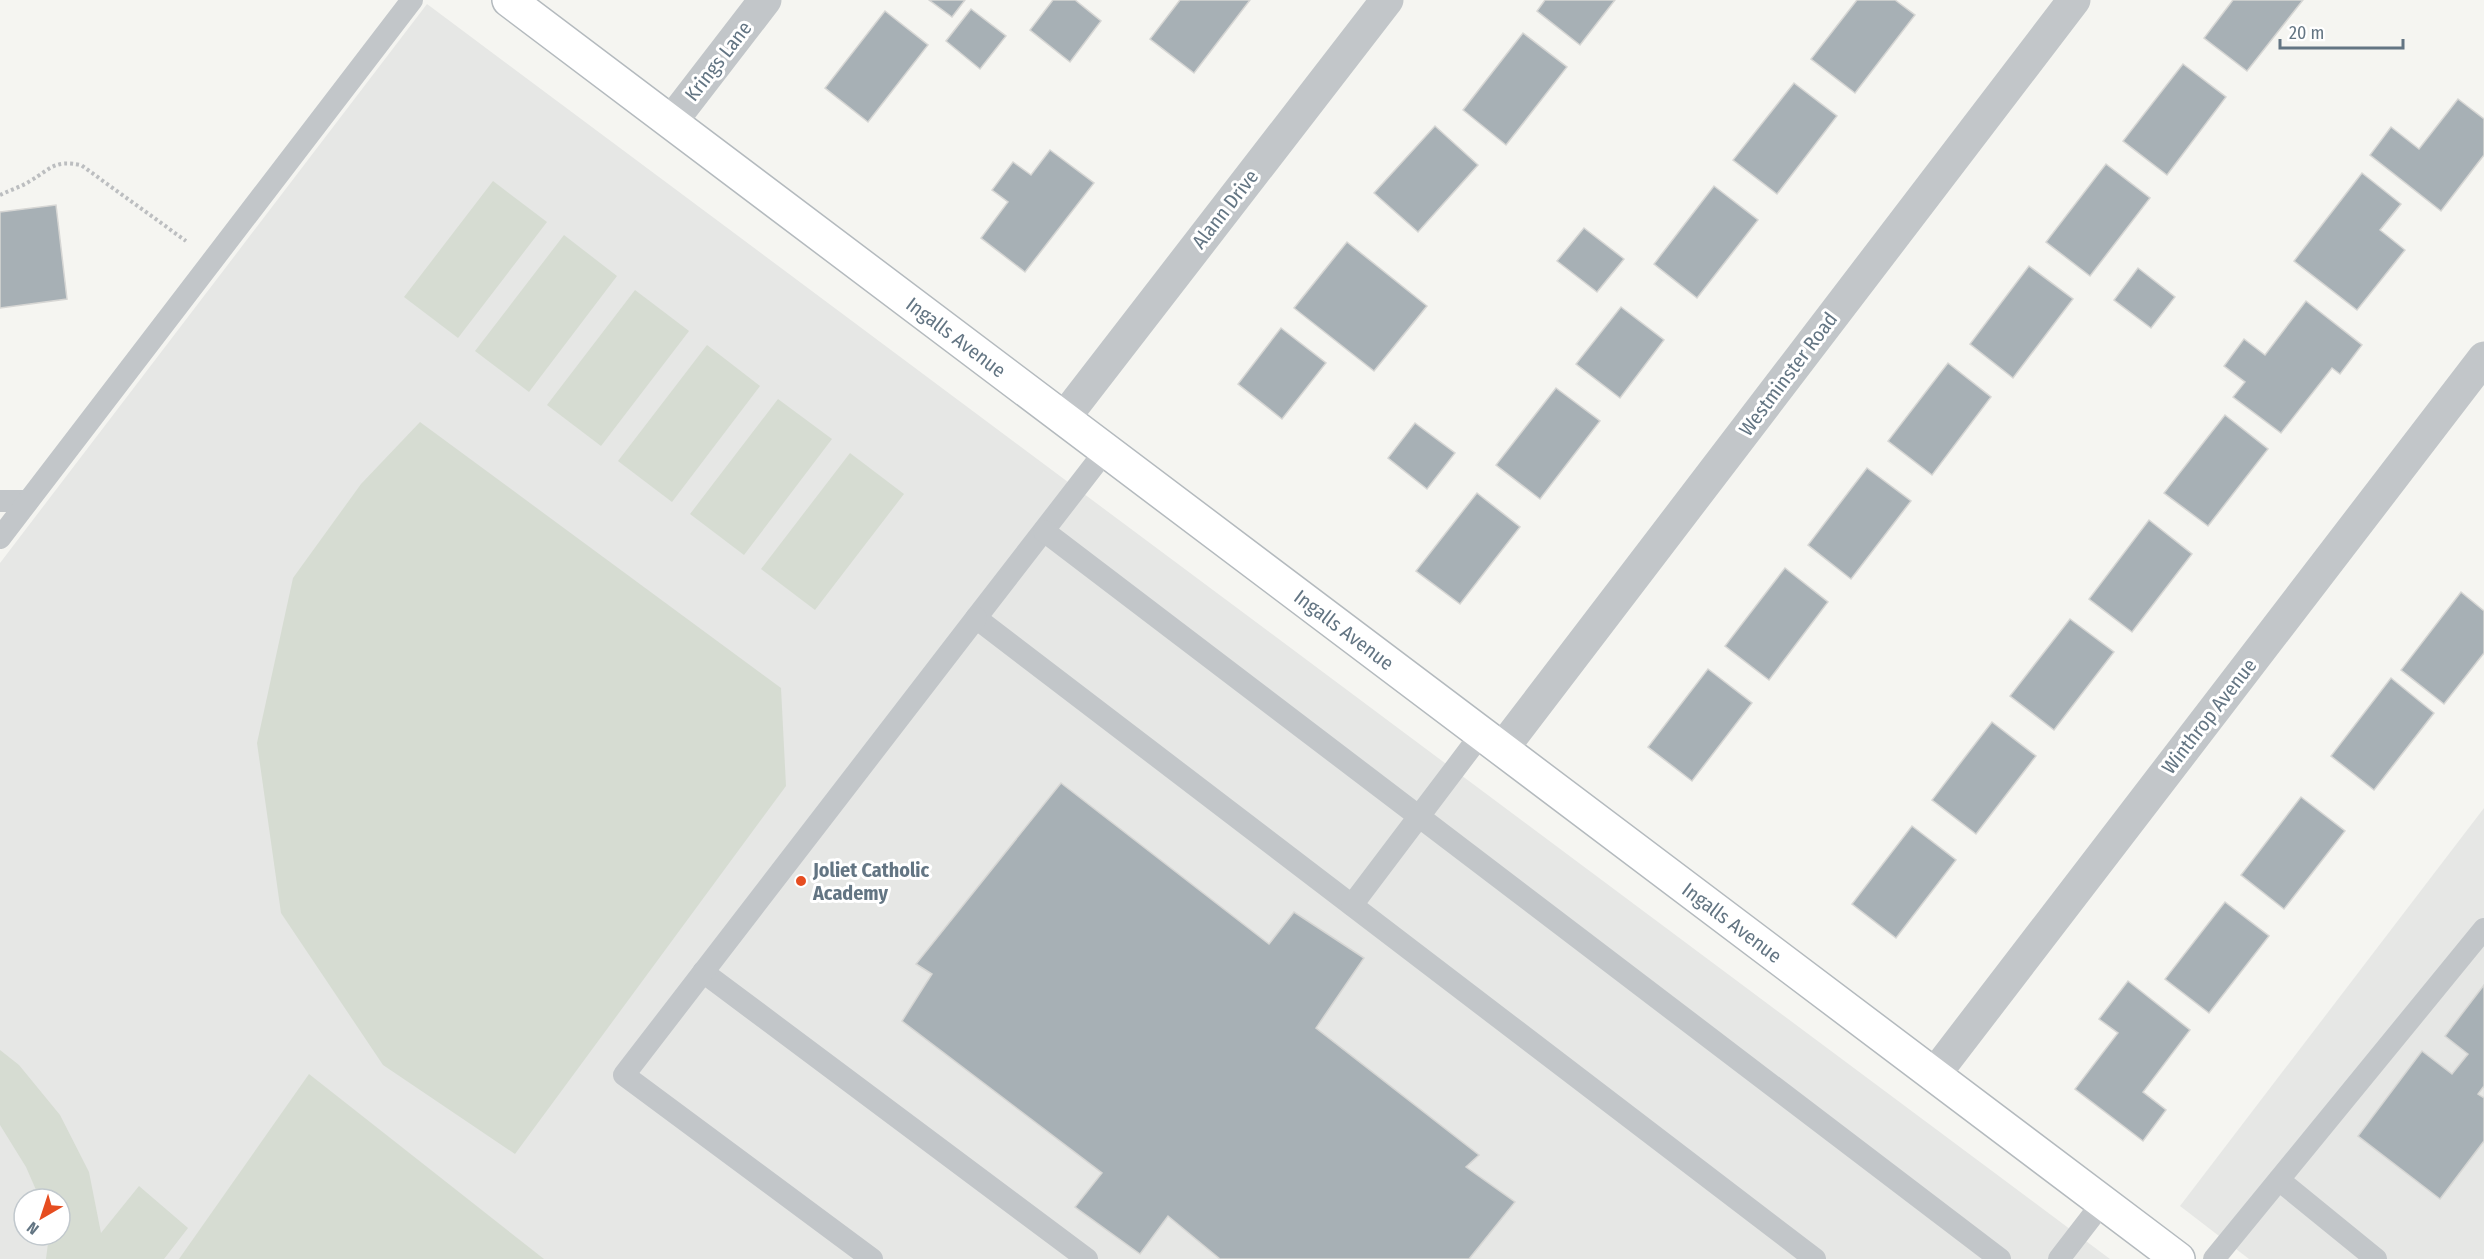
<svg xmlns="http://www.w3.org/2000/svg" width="2484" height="1259" font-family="'Fira Sans Condensed',sans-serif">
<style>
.built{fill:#e6e7e5;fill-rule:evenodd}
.garden{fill:#d6dcd2}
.building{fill:#a7b0b5;stroke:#d6d6d4;stroke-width:1.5}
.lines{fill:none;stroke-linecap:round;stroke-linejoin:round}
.secondary-casing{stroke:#b4babe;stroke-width:36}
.path{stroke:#bcbec0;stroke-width:4;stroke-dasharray:3 3;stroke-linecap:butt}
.lane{stroke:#c2c6c9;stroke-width:22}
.street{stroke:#c2c6c9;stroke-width:33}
.secondary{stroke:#fff;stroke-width:33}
.poi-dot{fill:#e64d20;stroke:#fff;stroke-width:2}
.labels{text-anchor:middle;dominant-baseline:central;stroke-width:6;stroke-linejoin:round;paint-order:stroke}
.street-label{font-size:20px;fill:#637583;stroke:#fff}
.poi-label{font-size:20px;font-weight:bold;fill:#637583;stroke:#fff;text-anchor:start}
</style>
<rect width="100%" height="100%" fill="#f5f5f1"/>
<g class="built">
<path d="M427 4 2110 1259H0V563ZM24 1199H60V1235H24Z"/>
<path d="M2484 808V1259H2249L2180 1206Z"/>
</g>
<g class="garden">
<path d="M493 181 547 222 458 338 404 297Z"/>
<path d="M564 235 617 276 529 392 475 351Z"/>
<path d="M635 290 689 331 601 446 547 405Z"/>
<path d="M707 345 760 386 672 502 618 461Z"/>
<path d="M778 399 832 439 744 555 690 514Z"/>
<path d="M420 422 781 688 786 786 515 1154 383 1065 281 913 257 743 293 578 361 484Z"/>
<path d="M850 453 904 494 815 610 761 569Z"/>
<path d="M0 1050 19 1065 60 1115 89 1172 101 1233 139 1186 188 1228 164 1259H46L49 1235H60V1199H40L26 1167 0 1125Z"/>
<path d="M309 1074 544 1259H179Z"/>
</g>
<g class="building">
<path d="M929 0H965L952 17Z"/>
<path d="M1053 0H1075L1101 21 1070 62 1030 30Z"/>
<path d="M1180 0H1250L1194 73 1150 39Z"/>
<path d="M1545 0H1615L1580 45 1537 11Z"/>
<path d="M1857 0H1895L1915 15 1855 93 1811 59Z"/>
<path d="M2233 0H2303L2247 71 2204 38Z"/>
<path d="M971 9 1006 36 980 69 946 41Z"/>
<path d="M885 11 928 45 868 122 825 88Z"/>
<path d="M1523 33 1567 67 1506 145 1463 110Z"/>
<path d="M2183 64 2226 97 2167 175 2123 141Z"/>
<path d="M1794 83 1837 116 1777 194 1733 160Z"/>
<path d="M2458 99 2484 119V155L2441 211 2370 155 2391 127 2419 149Z"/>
<path d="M1435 126 1478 165 1418 232 1374 193Z"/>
<path d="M1050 150 1094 183 1025 272 981 238 1008 202 992 190 1013 162 1031 175Z"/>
<path d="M2106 164 2150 198 2090 276 2046 242Z"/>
<path d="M2362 173 2401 204 2380 230 2405 250 2357 310 2294 261Z"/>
<path d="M1714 186 1758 220 1697 298 1654 264Z"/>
<path d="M56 205 67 299 0 308V212Z"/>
<path d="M1584 228 1624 259 1597 292 1557 261Z"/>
<path d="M1347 242 1427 306 1374 371 1294 308Z"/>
<path d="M2029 266 2073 299 2013 378 1970 344Z"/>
<path d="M2138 268 2175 297 2151 328 2114 300Z"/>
<path d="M2306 301 2362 345 2340 374 2332 368 2281 433 2233 397 2245 382 2224 366 2244 339 2265 355Z"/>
<path d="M1621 307 1664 340 1620 398 1576 364Z"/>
<path d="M1281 328 1326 363 1282 419 1238 384Z"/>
<path d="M1948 363 1991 397 1932 475 1888 441Z"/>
<path d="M1556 388 1600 421 1540 499 1496 465Z"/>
<path d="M2225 415 2268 449 2208 526 2164 493Z"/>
<path d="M1415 423 1455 453 1427 489 1388 458Z"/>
<path d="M1867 468 1911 501 1851 579 1808 545Z"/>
<path d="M1477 493 1520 527 1460 604 1416 571Z"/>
<path d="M2149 520 2192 554 2132 632 2089 599Z"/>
<path d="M1785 568 1828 602 1769 680 1725 646Z"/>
<path d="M2461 592 2484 611V653L2444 704 2401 670Z"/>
<path d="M2070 619 2114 652 2054 730 2010 696Z"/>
<path d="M1708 669 1752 703 1692 781 1648 747Z"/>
<path d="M2391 678 2434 713 2374 790 2331 756Z"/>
<path d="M1992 722 2036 756 1976 834 1932 800Z"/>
<path d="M1061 783 1269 944 1294 912 1364 958 1316 1028 1479 1155 1466 1167 1515 1202 1469 1259H1220L1168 1216 1140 1254 1075 1207 1102 1173 902 1021 932 974 916 964Z"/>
<path d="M2301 797 2345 831 2284 909 2241 875Z"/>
<path d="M1912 826 1956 860 1896 938 1852 904Z"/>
<path d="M2225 902 2269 936 2209 1013 2165 979Z"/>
<path d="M2128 981 2190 1030 2143 1092 2166 1110 2143 1141 2075 1089 2118 1033 2099 1019Z"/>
<path d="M2484 985V1086L2478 1094 2484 1098V1141L2440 1199 2358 1136 2422 1051 2452 1074 2468 1054 2445 1036Z"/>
</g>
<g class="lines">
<g class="secondary-casing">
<g id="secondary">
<path id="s1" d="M509 0 2178 1259"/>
</g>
</g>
<path class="path" d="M0 195C10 190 21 187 30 181 52 168 54 160 81 165L186 241"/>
<g class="lane">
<path d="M1106 450 976 618 1815 1259"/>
<path d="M0 501H28"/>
<path d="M1044 531 2000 1259"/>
<path d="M0 538 412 0"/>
<path d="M1352 905 1482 733"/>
<path d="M703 972 1087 1259"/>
<path d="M2279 1180 2376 1259"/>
<path d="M872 1259 624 1075 976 618"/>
<path d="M2059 1259 2103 1202"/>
<path d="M2214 1259 2484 929"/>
</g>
<g class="street">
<path d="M671 122 765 0"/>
<path d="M1064 418 1387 0"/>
<path d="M1502 749 2074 0"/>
<path d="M1934 1075 2484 358"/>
</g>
<use href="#secondary" class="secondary"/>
</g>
<circle class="poi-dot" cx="801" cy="881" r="6"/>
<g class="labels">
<g class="street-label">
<text transform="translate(718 61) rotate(-52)">Krings Lane</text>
<text transform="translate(1225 209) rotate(-52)">Alann Drive</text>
<text stroke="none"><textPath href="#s1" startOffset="560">Ingalls Avenue</textPath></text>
<text transform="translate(1788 374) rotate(-53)">Westminster Road</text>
<text stroke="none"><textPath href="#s1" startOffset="1046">Ingalls Avenue</textPath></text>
<text transform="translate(2209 716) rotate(-52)">Winthrop Avenue</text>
<text stroke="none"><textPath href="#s1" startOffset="1532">Ingalls Avenue</textPath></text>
</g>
<g class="poi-label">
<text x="813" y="870">Joliet Catholic<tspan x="813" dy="23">Academy</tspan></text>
</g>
</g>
<g transform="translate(42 1217) rotate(219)"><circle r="28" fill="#ffffff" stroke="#c1c8cd" stroke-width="1.5"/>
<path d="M0-4.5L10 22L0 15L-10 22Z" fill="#e64d20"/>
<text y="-9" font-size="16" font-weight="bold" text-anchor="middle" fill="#637583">N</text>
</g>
<path d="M2280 39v9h123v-9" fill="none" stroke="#637583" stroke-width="3"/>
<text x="2289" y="39" font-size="18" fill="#637583" stroke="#ffffff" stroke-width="4.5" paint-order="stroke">20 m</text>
</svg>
